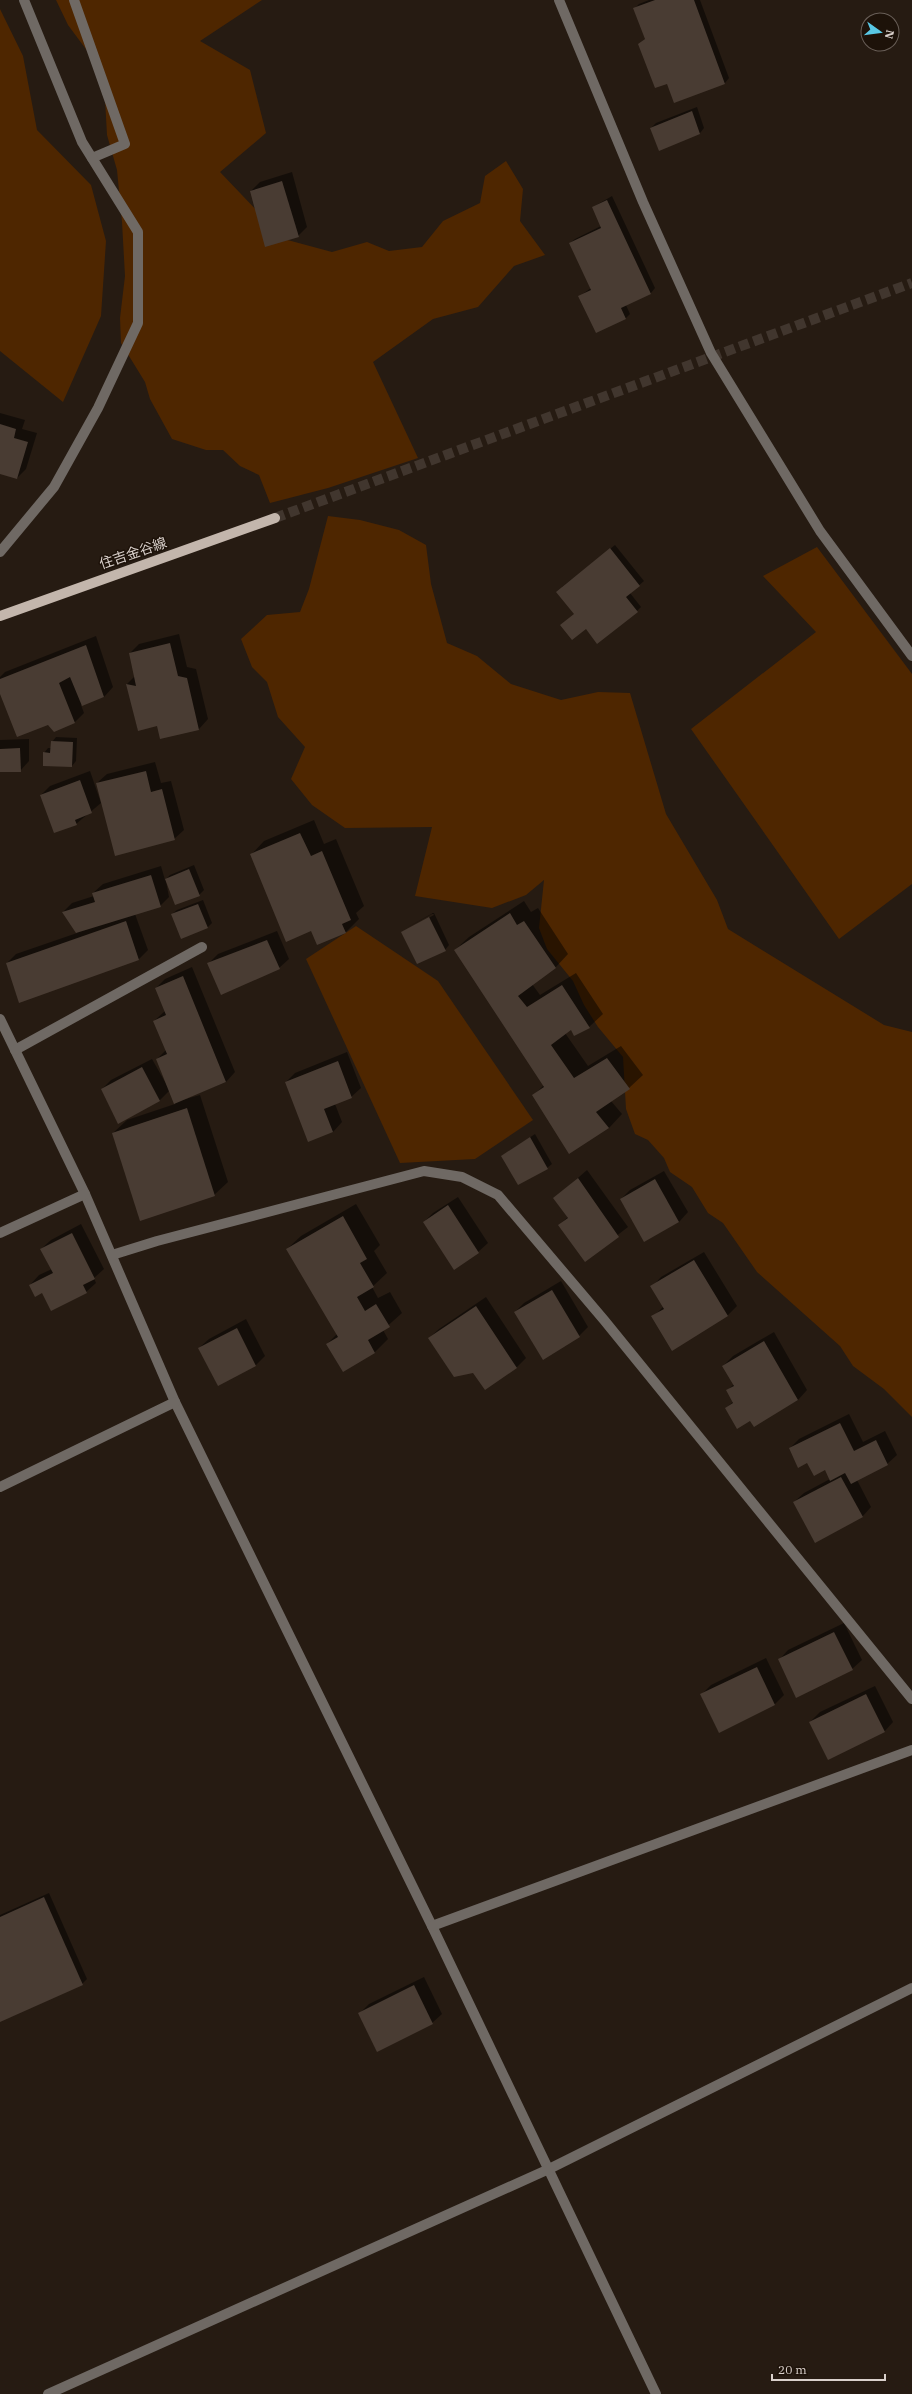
<svg xmlns="http://www.w3.org/2000/svg" width="912" height="2394" font-family="'IBM Plex Serif','Noto Sans JP',serif">
<style>
.green{fill:#4e2600}
.shadow{fill:#0007}
.building{fill:#493c33}
.lines{fill:none;stroke-linecap:round;stroke-linejoin:round}
.major-tunnel{stroke:#41362e;stroke-width:10;stroke-dasharray:10 5;stroke-linecap:butt}
.minor{stroke:#6f6964;stroke-width:10}
.major{stroke:#c3b6ac;stroke-width:10}
.labels{text-anchor:middle;dominant-baseline:central;stroke-width:3;stroke-linejoin:round;paint-order:stroke}
.street-label{font-size:14px;fill:#d9d0cb;stroke:#1d1209}
</style>
<rect width="100%" height="100%" fill="#261b12"/>
<g class="green">
<path d="M56 0H262L200 41 250 70 266 133 220 172 259 213 269 235 332 252 367 242 389 251 422 247 443 221 480 203 485 176 506 161 523 189 520 221 545 255 514 266 478 307 433 319 373 362 418 458 328 488 270 503 259 475 240 466 223 450H206L172 439 150 399 145 382 121 343 120 318 125 276 122 222 117 170 107 135 105 99 91 56 68 25Z"/>
<path d="M0 9 23 56 37 130 91 185 106 241 101 316 63 402 0 351Z"/>
<path d="M328 516 360 520 399 530 426 545 431 584 447 643 477 656 511 684 561 700 598 692 630 693 666 814 717 900 728 929 884 1025 912 1032V1417L884 1389 853 1366 840 1346 757 1272 723 1223 708 1213 692 1187 670 1172 664 1158 648 1140 635 1134 626 1109 623 1057 598 1027 584 1005 573 981 547 949 539 928 544 880 526 895 492 908 415 896 432 827 345 828 312 805 291 779 305 747 278 717 267 682 252 667 241 639 267 615 300 612 309 589Z"/>
<path d="M817 547 912 674V884L839 939 691 729 816 632 763 576Z"/>
<path d="M356 926 438 981 533 1120 475 1159 400 1163 306 959Z"/>
</g>
<g class="shadow">
<path d="M649 0H700L729 78 725 83 675 102 668 82 639 44 646 38 635 8 639 4Z"/>
<path d="M697 107 704 128 700 133 651 128 656 123Z"/>
<path d="M292 172 307 227 298 236 251 191 260 182Z"/>
<path d="M612 196 655 288 651 293 626 305 630 314 626 318 597 331 580 296 591 288 570 243 575 239 601 226 593 207Z"/>
<path d="M0 413 25 420 22 429 37 433 26 469 17 478 0 473Z"/>
<path d="M615 545 644 581 630 593 641 607 637 611 575 613 562 587Z"/>
<path d="M179 634 187 667 196 669 208 719 199 729 158 725 138 730 127 684 135 676 130 653 139 644Z"/>
<path d="M96 636 113 687 104 697 81 705 84 713 75 722 48 724 0 691V677L5 672Z"/>
<path d="M56 737 77 738 76 761 72 766 44 753 48 748H51L52 742Z"/>
<path d="M29 739V761L20 771H0V740Z"/>
<path d="M155 762 161 783 171 781 184 830 174 839 97 783 107 774Z"/>
<path d="M90 771 101 803 76 824 41 795 50 786Z"/>
<path d="M314 820 324 844 336 839 364 906 356 913 359 919 346 932 312 930 251 855 264 841Z"/>
<path d="M194 865 204 890 199 895 166 881 169 897 160 906 135 914 148 950 139 959 7 963 16 954 77 933 63 912 72 903 94 896 93 893 103 884 161 866 165 880 170 875Z"/>
<path d="M203 900 212 923 207 928 172 914 177 910Z"/>
<path d="M524 901 531 912 538 908 568 954 555 968 532 984 540 995 576 973 603 1014 589 1027 571 1028 565 1033 588 1066 621 1046 643 1075 629 1088 611 1101 622 1114 609 1128 533 1096 544 1085 455 950 469 937Z"/>
<path d="M433 913 406 928 434 913 449 945 445 950 402 932 434 915Z"/>
<path d="M277 931 289 959 279 968 209 963 218 954Z"/>
<path d="M192 967 235 1072 226 1082 182 1100 200 1095 228 1182 214 1195 113 1133 127 1120 175 1104 170 1090 159 1101 102 1089 111 1080 152 1059 169 1089 157 1059 166 1050 154 1021 165 1011 156 988 165 979Z"/>
<path d="M347 1052 361 1088 351 1097 335 1104 342 1122 333 1132 286 1082 295 1073Z"/>
<path d="M535 1134 552 1164 547 1168 502 1156Z"/>
<path d="M587 1170 628 1227 585 1260 559 1225 568 1217 555 1198Z"/>
<path d="M664 1171 688 1212 679 1222 621 1199 630 1190Z"/>
<path d="M458 1197 488 1243 478 1252 454 1268 424 1222 433 1213Z"/>
<path d="M356 1204 380 1245 374 1251 387 1273 372 1287 378 1298 390 1292 402 1313 383 1330 388 1339 375 1352 343 1371 327 1344 337 1334 287 1249 301 1236Z"/>
<path d="M81 1224 104 1269 94 1278 96 1283 86 1292 51 1310 43 1292 30 1285 39 1275 52 1269 41 1249 51 1240Z"/>
<path d="M704 1252 737 1306 727 1316 653 1317 664 1306 652 1287 661 1277Z"/>
<path d="M561 1281 588 1327 579 1336 515 1312 524 1303Z"/>
<path d="M486 1297 526 1358 517 1367 485 1389 473 1371 429 1338 439 1329Z"/>
<path d="M246 1319 265 1356 256 1365 218 1385 199 1348 209 1339Z"/>
<path d="M774 1332 807 1390 798 1400 754 1425 751 1420 726 1408 734 1401 728 1390 734 1384 723 1366 733 1356Z"/>
<path d="M849 1414 863 1442 885 1431 897 1455 887 1464 857 1480 871 1507 862 1517 794 1502 804 1493 830 1479 825 1469 808 1461 790 1448 799 1439Z"/>
<path d="M844 1623 862 1660 852 1669 779 1660 788 1650Z"/>
<path d="M766 1658 784 1695 775 1704 719 1732 701 1695 711 1685Z"/>
<path d="M875 1686 893 1722 884 1732 810 1722 820 1712Z"/>
<path d="M49 1893 87 1979 82 1984 0 2021V1915Z"/>
<path d="M424 1977 442 2014 432 2023 360 2013 369 2004Z"/>
</g>
<g class="building">
<path d="M655 0H694L725 84 674 103 667 84 655 88 638 44 645 39 633 8Z"/>
<path d="M692 111 700 134 659 151 650 128Z"/>
<path d="M282 181 299 237 265 247 250 191Z"/>
<path d="M607 200 651 294 621 308 626 319 596 333 578 296 591 290 569 243 601 228 592 207Z"/>
<path d="M0 424 16 429 14 438 28 442 17 479 0 474Z"/>
<path d="M610 548 640 586 626 597 638 612 597 644 586 629 572 640 560 625 574 614 556 592Z"/>
<path d="M170 643 178 676 187 678 199 730 160 739 157 726 138 731 126 684 136 686 129 653Z"/>
<path d="M86 645 104 697 82 706 70 677 59 683 75 723 54 732 48 725 17 737 0 694V679Z"/>
<path d="M51 741 73 742 72 767 43 766V752L50 753Z"/>
<path d="M20 748 21 772H0V749Z"/>
<path d="M146 771 151 792 162 789 175 840 115 856 96 783Z"/>
<path d="M80 780 92 813 75 820 77 825 54 833 40 795Z"/>
<path d="M300 833 311 856 322 851 351 920 342 924 346 933 317 945 311 931 286 942 250 854Z"/>
<path d="M189 869 200 896 175 905 165 879Z"/>
<path d="M151 875 161 907 76 933 62 912 95 902 92 893Z"/>
<path d="M198 904 208 928 181 939 171 914Z"/>
<path d="M510 913 517 925 524 921 556 968 518 996 527 1007 562 985 590 1028 574 1036 571 1030 551 1045 574 1078 607 1058 630 1089 596 1112 609 1128 569 1154 532 1095 544 1087 454 950Z"/>
<path d="M429 917 446 951 417 964 401 932Z"/>
<path d="M126 921 139 960 19 1003 6 963Z"/>
<path d="M267 940 280 969 221 995 207 963Z"/>
<path d="M183 976 226 1082 174 1104 156 1059 167 1054 153 1021 166 1015 155 988Z"/>
<path d="M338 1061 352 1098 324 1109 333 1132 308 1142 285 1082Z"/>
<path d="M142 1067 160 1101 118 1124 101 1089Z"/>
<path d="M187 1108 215 1196 140 1221 112 1133Z"/>
<path d="M530 1137 548 1169 518 1185 501 1156Z"/>
<path d="M578 1178 619 1237 585 1262 558 1225 568 1218 553 1198Z"/>
<path d="M655 1179 679 1222 644 1242 620 1199Z"/>
<path d="M448 1205 479 1253 454 1270 423 1222Z"/>
<path d="M343 1216 367 1259 360 1263 374 1287 357 1297 365 1311 376 1304 390 1327 368 1340 375 1353 343 1372 326 1344 338 1337 286 1249Z"/>
<path d="M72 1233 95 1279 83 1285 87 1293 51 1311 42 1293 35 1297 29 1285 53 1273 40 1249Z"/>
<path d="M694 1260 728 1316 672 1351 651 1316 664 1309 650 1286Z"/>
<path d="M552 1290 580 1337 543 1360 514 1312Z"/>
<path d="M476 1306 517 1368 485 1390 473 1373 454 1377 428 1338Z"/>
<path d="M237 1328 256 1366 218 1386 198 1348Z"/>
<path d="M764 1341 798 1400 754 1427 750 1421 737 1429 725 1408 733 1403 726 1390 734 1386 722 1366Z"/>
<path d="M840 1423 854 1451 876 1440 888 1465 851 1484 845 1473 830 1481 825 1470 814 1476 807 1463 798 1468 789 1448Z"/>
<path d="M841 1477 863 1517 815 1543 793 1502Z"/>
<path d="M834 1632 853 1670 796 1698 778 1659Z"/>
<path d="M757 1667 775 1705 719 1733 700 1694Z"/>
<path d="M866 1694 885 1732 828 1760 809 1722Z"/>
<path d="M44 1897 83 1985 0 2022V1917Z"/>
<path d="M414 1985 433 2024 377 2052 358 2013Z"/>
</g>
<g class="lines">
<path class="major-tunnel" d="M275 518 912 283"/>
<g class="minor">
<path d="M74 0 125 144 92 158"/>
<path d="M559 0 643 202 711 353 820 531 912 656"/>
<path d="M0 552 54 487 98 408 138 323V232L82 142 24 0"/>
<path d="M0 1019 85 1194 175 1402 432 1926 656 2394"/>
<path d="M15 1050 202 947"/>
<path d="M0 1233 85 1194"/>
<path d="M112 1255 157 1241 424 1171 462 1177 498 1195 604 1320 912 1699"/>
<path d="M0 1487 175 1402"/>
<path d="M432 1926 912 1750"/>
<path d="M48 2394 549 2169 912 1988"/>
</g>
<path class="major" d="M0 616 275 518"/>
</g>
<g class="labels">
<g class="street-label">
<text transform="translate(133 553) rotate(-19)">住吉金谷線</text>
</g>
</g>
<g transform="translate(880 32) rotate(104)"><circle r="19" fill="#1d1209" stroke="#685e57"/>
<path d="M0-3L7 15L0 10L-7 15Z" fill="#59c8e5"/>
<text y="-6" font-size="11" font-weight="bold" text-anchor="middle" fill="#d9d0cb">N</text>
</g>
<path d="M772 2374v6h113v-6" fill="none" stroke="#d9d0cb" stroke-width="2"/>
<text x="778" y="2374" font-size="12" fill="#d9d0cb" stroke="#1d1209" stroke-width="3" paint-order="stroke">20 m</text>
</svg>
